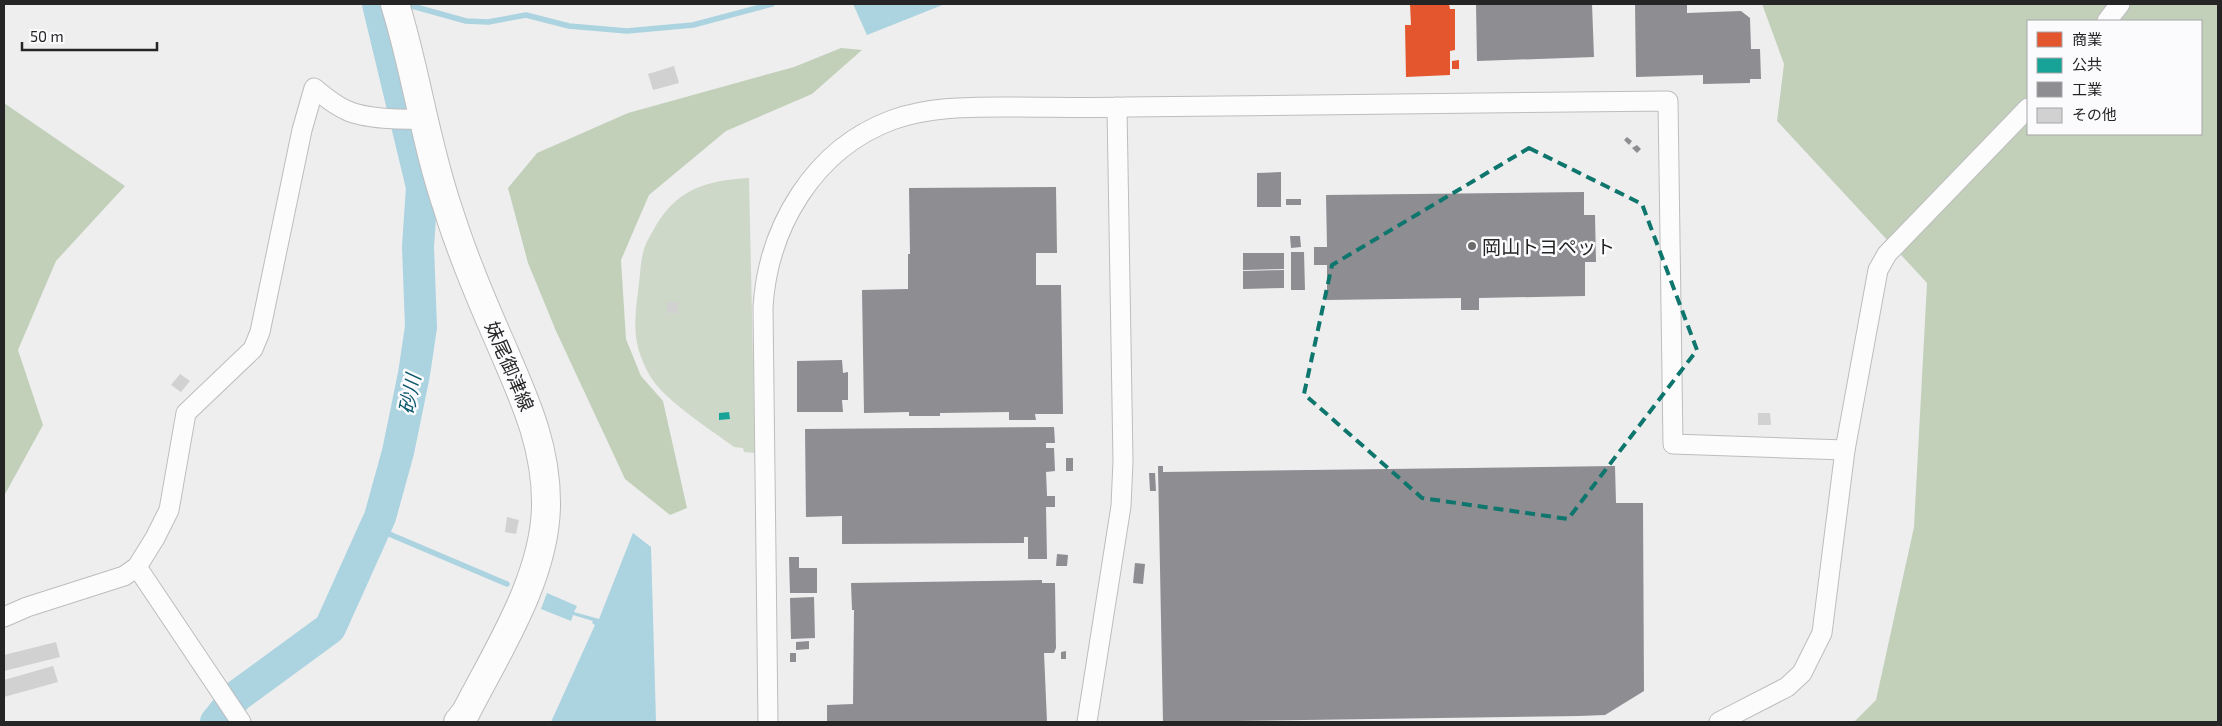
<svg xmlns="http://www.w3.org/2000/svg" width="2222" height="726" font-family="'Exo 2','Noto Sans JP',sans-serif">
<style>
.green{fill:#ced8c8}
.forest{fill:#c2d0ba;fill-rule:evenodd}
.water{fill:#abd3e0}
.shops{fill:#e4572e}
.public{fill:#17a398}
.industry{fill:#8d8d92}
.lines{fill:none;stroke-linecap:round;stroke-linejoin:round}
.stream{stroke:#abd3e0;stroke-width:5.5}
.river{stroke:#abd3e0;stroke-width:32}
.building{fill:#d1d1d1}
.street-casing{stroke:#bdbdbe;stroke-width:21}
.primary-casing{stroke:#bdbdbe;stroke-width:30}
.street{stroke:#fcfcfd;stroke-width:19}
.primary{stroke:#fcfcfd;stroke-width:28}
.marked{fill:none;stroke:#0f766e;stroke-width:4;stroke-dasharray:10 6;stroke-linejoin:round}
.poi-dot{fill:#6b6b6c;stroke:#fbfbfd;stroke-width:2}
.labels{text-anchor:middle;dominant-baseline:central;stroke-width:5;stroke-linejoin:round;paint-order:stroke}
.poi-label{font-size:19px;fill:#252525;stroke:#fbfbfd;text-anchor:start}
.street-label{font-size:19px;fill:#252525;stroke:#fbfbfd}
.water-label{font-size:20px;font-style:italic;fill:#0d5a6d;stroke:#fbfbfd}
</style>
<rect width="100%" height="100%" fill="#eeeeef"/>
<path class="green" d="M749 178 755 453 744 452 743 448 734 447C710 429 664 400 650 376 632 344 634 325 638 291 640 279 640 265 643 253 645 244 650 236 654 229 676 189 707 180 749 178Z"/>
<g class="forest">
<path d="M1762 4H2218V722H1854L1876 700 1914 527 1927 283 1777 121 1784 64ZM2028 21H2201V134H2028Z"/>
<path d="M841 48 862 50 812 94 726 131 649 195 621 260 626 339 641 376 663 401 687 508 670 515 625 479 556 331 528 263 508 188 537 153 628 113 794 67Z"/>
<path d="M4 103 125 186 56 261 18 350 43 425 4 496Z"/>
</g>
<g class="water">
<path d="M853 4H945L867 35Z"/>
<path d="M633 533 651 547 656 722H551L595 625 592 623 593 621 573 615 571 621 541 609 547 593 577 606 574 612 599 619Z"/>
</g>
<g class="shops">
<path d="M1410 4H1449L1450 9H1455V50L1450 51V75L1406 77 1405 25H1411Z"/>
<path d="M1459 60V69H1452V61Z"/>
</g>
<path class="public" d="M729 412 730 419 719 420V413Z"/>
<g class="industry">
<path d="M1476 4H1592L1594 57 1477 61Z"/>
<path d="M1635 4H1687V13L1741 11 1750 18 1751 49H1760L1761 79H1750V83L1703 84V75L1636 77Z"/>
<path d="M1627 137 1632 141 1629 145 1624 140Z"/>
<path d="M1637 145 1641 149 1637 153 1632 148Z"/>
<path d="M1281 172V207H1257V173Z"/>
<path d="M1056 187 1057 253H1036V285H1061L1063 414H1035L1036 420H1009V412L940 413V416H909V412L864 413 862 290 908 289V254H910L909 188Z"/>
<path d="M1584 192V215H1595L1596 262H1585V296L1479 298V310H1461V298L1327 300V265H1314V247H1327L1326 195Z"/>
<rect x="1286" y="199" width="15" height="6"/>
<path d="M1290 236H1300L1301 247 1291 248Z"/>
<path d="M1291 252H1304L1305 290H1291Z"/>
<path d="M1243 253H1284V269L1243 270Z"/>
<path d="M1284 270V288L1243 289V271Z"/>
<path d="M842 360 843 373 848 372V400H842L843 412H797V361Z"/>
<path d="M1054 427 1055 443H1046V448H1054L1055 471 1046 472 1047 496H1055V507H1046L1047 559H1028V537H1024V543L842 544V516L806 517 805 429Z"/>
<rect x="1066" y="458" width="7" height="13"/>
<path d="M1158 466H1163V472L1615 466 1616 503H1643L1644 691 1605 715 1579 716 1163 722Z"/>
<path d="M1149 473H1155L1156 491H1150Z"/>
<path d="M1057 554 1068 555 1067 566H1056Z"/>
<path d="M789 557H799V568H817V593H790Z"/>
<path d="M1135 563 1145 564 1143 584 1133 583Z"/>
<path d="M1042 580V583H1055L1056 648 1054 653H1044L1047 722H827V705L853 704 854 610H852L851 583Z"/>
<path d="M814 597 815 638 791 639 790 598Z"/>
<path d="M809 641V649L796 650V642Z"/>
<path d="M1066 651V659H1061V652Z"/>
<rect x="790" y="653" width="6" height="9"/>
</g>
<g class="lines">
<g class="stream">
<path d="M412 6 466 21 488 22 526 15 569 26 627 31 693 25 772 4"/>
<path d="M375 528 507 584"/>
</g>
<path class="river" d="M216 722 237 696 330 628 380 517 398 452 414 374 421 327 418 247 422 187 378 4"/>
</g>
<g class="building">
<path d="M674 66 679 83 653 90 648 74Z"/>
<rect x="667" y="302" width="11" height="11"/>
<path d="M180 374 190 381 181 392 171 385Z"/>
<path d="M1758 413H1770L1771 425H1758Z"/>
<path d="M507 517 519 520 516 534 505 532Z"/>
<path d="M56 642 60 657 4 671V655Z"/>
<path d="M53 666 58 682 4 697V680Z"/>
</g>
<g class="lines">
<g class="street-casing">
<g id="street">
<path d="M2107 21 2120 4"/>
<path d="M137 567 241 722"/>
<path d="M4 617 27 607 124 576 137 567 155 538 169 510 186 413 253 349 260 332 302 130 314 88C324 96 334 105 346 110 364 119 403 120 423 119"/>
<path d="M768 722 763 307C768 227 814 149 892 120 931 106 973 107 1014 107 1051 107 1089 108 1126 107 1307 105 1487 103 1668 101L1673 444 1845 450"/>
<path d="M1087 722 1121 506 1123 461 1117 107"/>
<path d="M1719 722 1787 687 1802 673 1822 633 1845 450 1878 270 1887 254 2028 108"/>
</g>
</g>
<g class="primary-casing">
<path id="primary" d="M395 4C416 71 425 142 448 209 462 254 480 297 499 340 522 394 547 444 546 506 545 577 498 650 466 712L458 722"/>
</g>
<use href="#street" class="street"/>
<use href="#primary" class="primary"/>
</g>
<path class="marked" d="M1529 148 1642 204 1697 350 1568 519 1422 498 1304 394 1332 265Z"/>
<circle class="poi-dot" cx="1472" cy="246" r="5"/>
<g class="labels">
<g class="poi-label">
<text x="1482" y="246">岡山トヨペット</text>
</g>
<g class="street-label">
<text transform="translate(510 366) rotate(67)">妹尾御津線</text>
</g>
<g class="water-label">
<text transform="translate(409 394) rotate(-79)">砂川</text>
</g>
</g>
<rect width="2222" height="726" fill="none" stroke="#252525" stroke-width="10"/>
<rect x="2027" y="20" width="175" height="115" fill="#fbfbfd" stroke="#a5a5a7"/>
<rect x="2037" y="32" width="25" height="15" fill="#e4572e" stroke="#a5a5a7"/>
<text x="2072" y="45" font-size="15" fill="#252525">商業</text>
<rect x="2037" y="58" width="25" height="15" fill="#17a398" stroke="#a5a5a7"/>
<text x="2072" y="70" font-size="15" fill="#252525">公共</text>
<rect x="2037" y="82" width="25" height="15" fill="#8d8d92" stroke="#a5a5a7"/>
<text x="2072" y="95" font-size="15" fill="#252525">工業</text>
<rect x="2037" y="108" width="25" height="15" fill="#d1d1d1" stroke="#a5a5a7"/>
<text x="2072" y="120" font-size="15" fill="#252525">その他</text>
<path d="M22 42v8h135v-8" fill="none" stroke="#252525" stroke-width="2.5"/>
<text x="30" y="42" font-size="15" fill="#252525" stroke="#fbfbfd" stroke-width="4" paint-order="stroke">50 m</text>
</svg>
